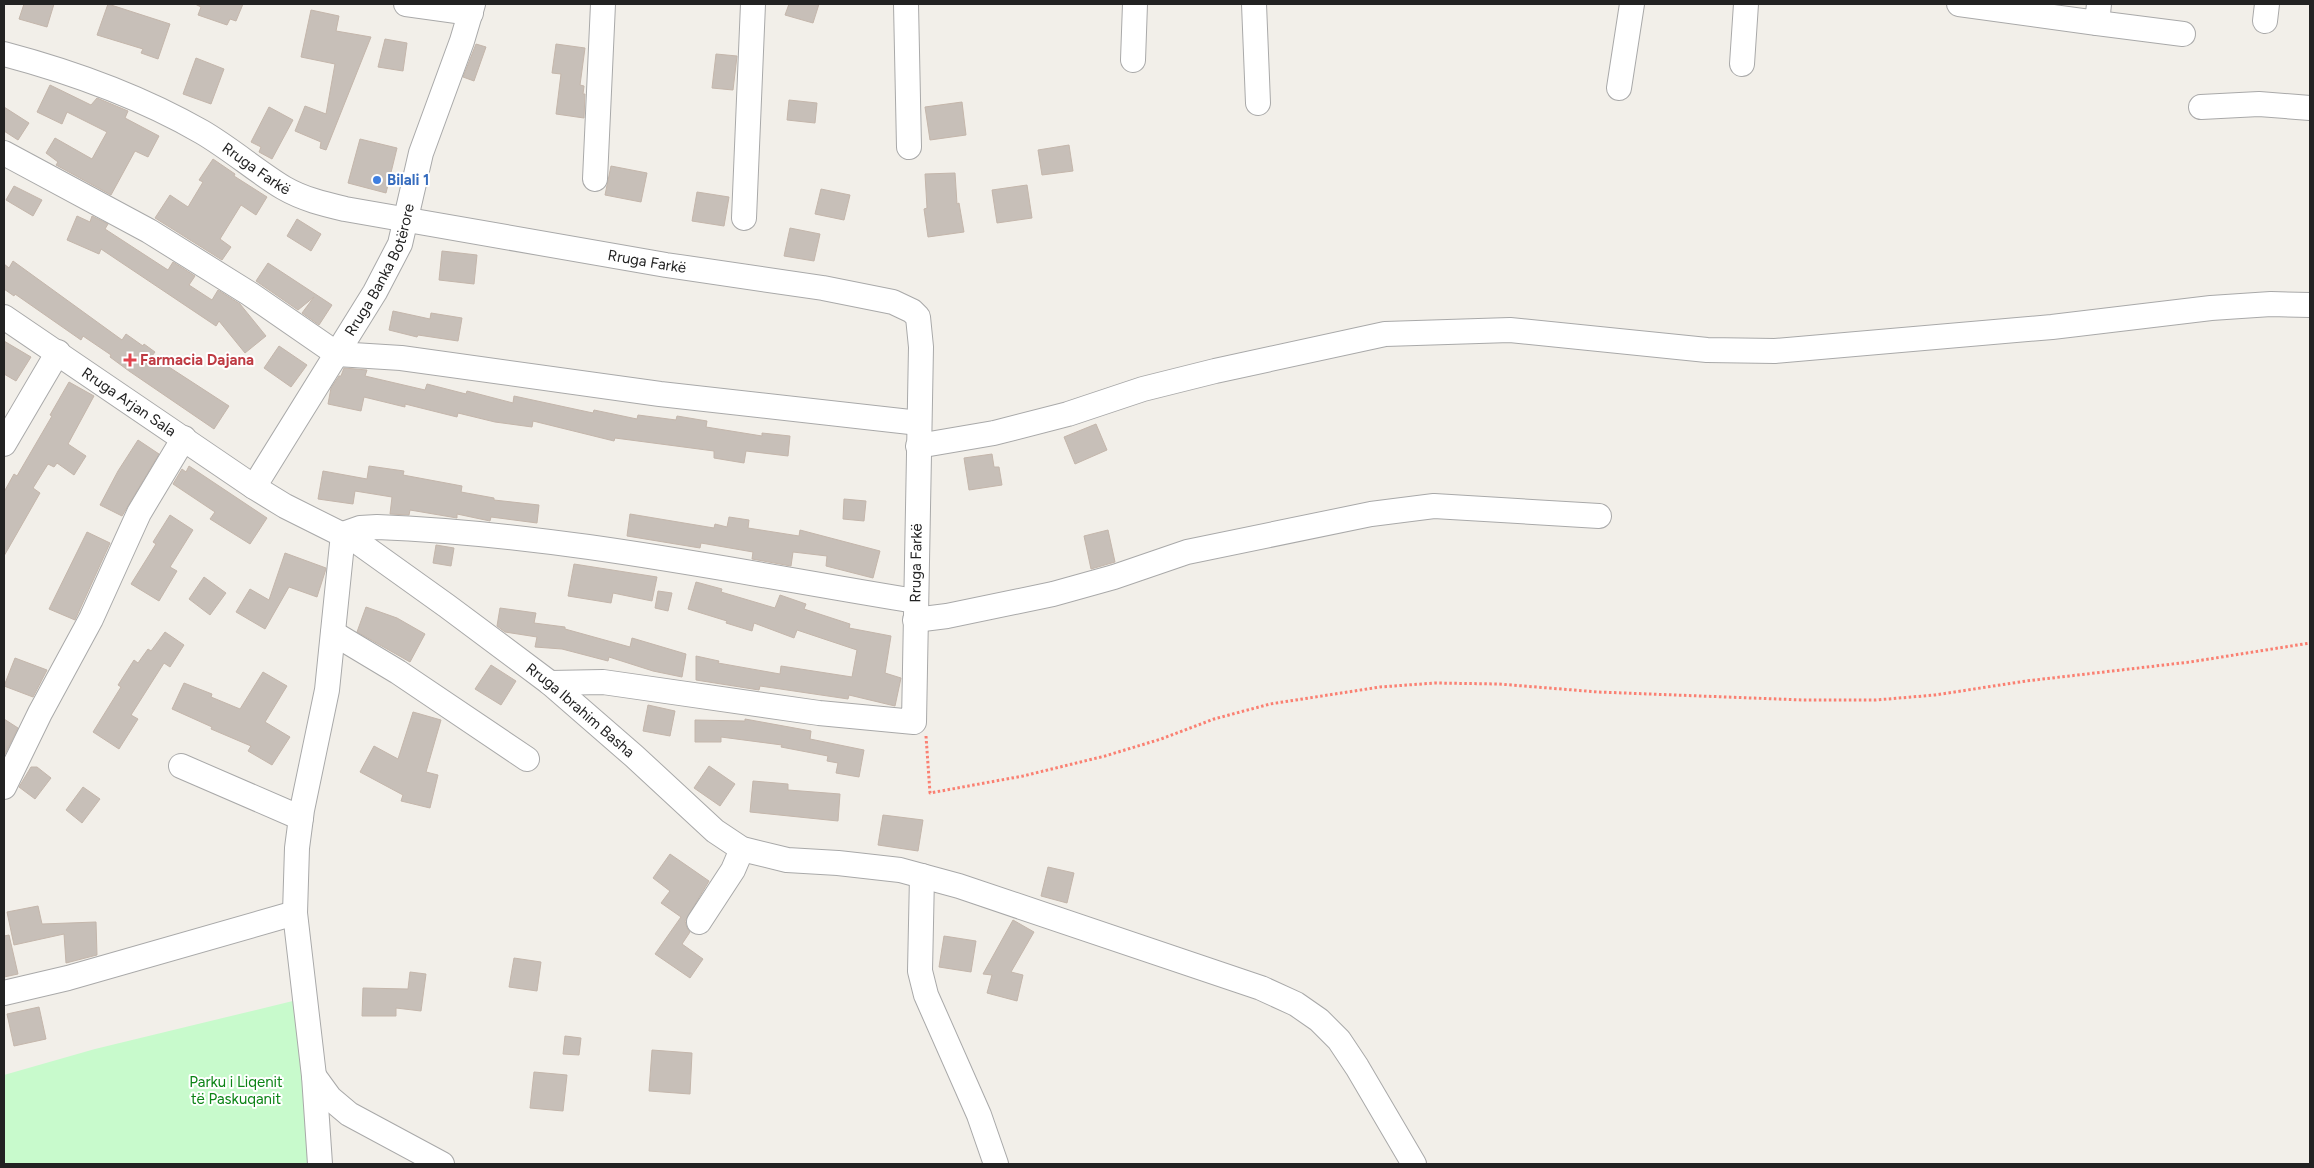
<svg xmlns="http://www.w3.org/2000/svg" width="2314" height="1168" font-family="Figtree,sans-serif">
<style>
.park{fill:#c8facc}
.building{fill:#c7bfb8;stroke:#c4b6ab}
.lines{fill:none;stroke-linecap:round;stroke-linejoin:round}
.minor-casing{stroke:#a9a9a9;stroke-width:26}
.path{stroke:#fa8072;stroke-width:3;stroke-dasharray:2.5 2.5;stroke-linecap:butt}
.minor{stroke:#fff;stroke-width:24}
.shop-dot{fill:#3f7fe0;stroke:#fff;stroke-width:2}
.health-dot{fill:#e0444e;stroke:#fff;stroke-width:2}
.labels{text-anchor:middle;dominant-baseline:central;stroke-width:4;stroke-linejoin:round;paint-order:stroke}
.street-label{font-size:15px;fill:#222;stroke:#fff}
.shop-label{font-size:15px;font-weight:bold;fill:#366cbe;stroke:#fff;text-anchor:start}
.health-label{font-size:15px;font-weight:bold;fill:#be3a42;stroke:#fff;text-anchor:start}
.park-label{font-size:15px;fill:#0c8416;stroke:#fff}
</style>
<rect width="100%" height="100%" fill="#f2efe9"/>
<path class="park" d="M301 999 314 1164H4V1075L95 1049Z"/>
<g class="building">
<path d="M24 4H54L47 27 19 19Z"/>
<path d="M108 4 170 24 158 59 141 53 143 49 97 35Z"/>
<path d="M195 4H243L236 21 230 19 227 25 198 15 201 7Z"/>
<path d="M789 4H819L813 23 785 15Z"/>
<path d="M311 10 339 16 336 31 371 37 326 150 320 148 321 142 295 131 305 106 326 114 335 64 301 57Z"/>
<path d="M385 39 407 43 403 71 378 67Z"/>
<path d="M476 44 486 47 474 81 463 77Z"/>
<path d="M556 44 585 48 580 85 584 86 583 94H585L584 118 556 114 561 74 552 73Z"/>
<path d="M716 54 737 56 733 90 712 88Z"/>
<path d="M196 58 224 69 211 104 183 94Z"/>
<path d="M50 85 91 105 97 98 128 111 125 118 159 136 148 157 135 151 111 195 56 165 58 162 46 153 55 138 92 159 107 132 67 112 62 124 37 112Z"/>
<path d="M789 100 817 103 815 123 787 120Z"/>
<path d="M962 102 966 135 930 140 925 107Z"/>
<path d="M4 107 29 123 18 140 4 131Z"/>
<path d="M269 107 293 120 272 159 259 152 261 147 251 142Z"/>
<path d="M360 139 397 148 386 193 348 183Z"/>
<path d="M1069 145 1073 171 1042 175 1038 150Z"/>
<path d="M213 159 235 174 234 176 267 197 256 215 241 205 220 239 231 247 222 260 155 218 170 195 188 207 203 182 199 180Z"/>
<path d="M611 166 647 173 641 202 605 195Z"/>
<path d="M955 173 957 204 959 203 964 232 928 237 924 209 927 208 925 174Z"/>
<path d="M1027 185 1032 218 997 223 992 190Z"/>
<path d="M14 186 42 200 33 216 6 200Z"/>
<path d="M821 189 850 195 844 220 815 214Z"/>
<path d="M697 192 729 197 724 226 692 221Z"/>
<path d="M77 216 90 222 92 216 108 224 105 229 168 270 173 262 195 276 189 285 212 300 218 290 240 304 266 336 245 353 219 321 216 326 101 249 99 254 67 240Z"/>
<path d="M297 219 321 234 311 251 287 236Z"/>
<path d="M790 228 820 234 814 261 784 256Z"/>
<path d="M442 251 477 255 474 284 439 280Z"/>
<path d="M13 261 122 340 126 334 143 346 144 344 155 352 152 356 229 406 214 429 129 371 110 357 111 355 83 336 81 340 15 294 14 296 4 289V264L9 268Z"/>
<path d="M268 263 332 305 319 325 302 313 314 297 298 310 256 281Z"/>
<path d="M393 311 430 319 431 313 462 318 458 341 418 335 417 337 389 330Z"/>
<path d="M4 341 31 357 16 381 4 374Z"/>
<path d="M279 346 307 365 291 387 264 368Z"/>
<path d="M344 368 367 370 365 376 425 390 427 384 466 394 467 391 513 403 514 396 593 413 594 410 637 419 638 415 676 420 677 416 707 421 706 427 762 436V433L790 436 788 456 746 451 744 463 714 458V451L615 438 614 441 533 421 532 427 495 422 458 413 457 417 405 404V407L364 397 361 411 328 404 331 388 339 376H341Z"/>
<path d="M69 382 94 396 68 444 86 456 74 475 57 463 54 467 48 464 33 488 40 493 4 556V492L14 474 17 476 52 416 50 415Z"/>
<path d="M1096 424 1107 450 1075 464 1064 437Z"/>
<path d="M138 440 159 454 122 516 100 505 118 471Z"/>
<path d="M992 454 994 467H999L1002 485 969 490 964 458Z"/>
<path d="M189 466 267 518 250 544 210 519 215 512 173 484 182 469 186 472Z"/>
<path d="M369 466 404 471 403 475 462 486 461 492 494 498V500L539 505 537 523 491 517 490 521 457 514V518L410 510 409 515 390 514 392 497 355 491 353 504 318 499 323 471 367 479Z"/>
<path d="M844 499 866 501 864 521 843 519Z"/>
<path d="M630 514 714 528 715 524 727 527 729 517 749 520 748 528 799 536 800 530 880 551 873 578 826 566 827 556 793 552 791 566 752 559 753 552 701 543 700 548 627 536Z"/>
<path d="M170 515 193 530 170 567 177 571 159 601 131 584 156 544 153 542Z"/>
<path d="M1108 530 1115 562 1091 569 1084 536Z"/>
<path d="M87 532 110 543 75 620 49 609Z"/>
<path d="M436 545 454 548 451 566 433 563Z"/>
<path d="M285 553 326 568 325 572 317 597 289 587 265 629 236 612 250 589 269 600Z"/>
<path d="M574 564 657 577 652 601 613 593 611 603 568 596Z"/>
<path d="M204 577 226 593 210 615 189 599Z"/>
<path d="M696 582 722 589 721 592 775 608 780 595 806 604 804 609 850 624 849 628 891 636 885 673 901 678 895 706 849 695 848 699 760 686 759 690 696 680V656L719 661 718 663 780 674 781 666 852 677 857 650 797 630 794 638 754 623 752 631 726 623 727 621 688 609Z"/>
<path d="M658 591 672 593 668 611 655 608Z"/>
<path d="M366 607 397 618 425 634 410 662 357 632Z"/>
<path d="M500 608 536 613 534 623 565 627V629L630 647 632 638 686 654 682 677 653 671 609 657 608 661 562 649 535 647 537 637 505 632 497 626Z"/>
<path d="M165 632 184 645 170 667 164 663 131 715 138 719 119 749 93 732 121 687 118 685 134 660 138 663 148 649 151 651Z"/>
<path d="M15 658 47 670 33 697 4 686Z"/>
<path d="M491 665 516 681 501 705 475 689Z"/>
<path d="M263 672 287 686 265 722 290 737 272 765 248 751 251 746 211 729 212 727 172 709 184 683 212 694 211 697 240 709Z"/>
<path d="M648 705 675 711 670 736 643 731Z"/>
<path d="M413 712 441 720 426 772 438 775 430 808 401 801 403 795 360 772 374 746 398 759Z"/>
<path d="M4 719 18 728 4 756Z"/>
<path d="M745 719 811 731 810 739 864 750 859 777 836 773 838 763 827 761 828 756 781 747 782 745 721 737V742H695V720L745 721Z"/>
<path d="M709 766 735 784 720 806 694 788Z"/>
<path d="M31 767H37L51 778 35 799 19 787Z"/>
<path d="M753 781 788 784V790L840 794 838 821 750 812Z"/>
<path d="M83 787 100 799 82 823 66 810Z"/>
<path d="M883 815 923 820 918 851 878 845Z"/>
<path d="M670 854 709 881 685 921 687 928 690 932 682 944 703 959 690 978 655 954 681 917 661 903 670 891 653 878Z"/>
<path d="M1048 867 1074 873 1067 903 1041 896Z"/>
<path d="M38 906 42 924 96 922 97 955 66 963 64 934 14 945 7 912Z"/>
<path d="M1013 920 1034 932 1011 972 1023 975 1017 1001 987 993 992 975 983 974Z"/>
<path d="M9 935 18 974 4 977V936Z"/>
<path d="M944 936 976 941 971 972 939 967Z"/>
<path d="M514 958 541 962 537 991 509 987Z"/>
<path d="M410 972 426 974 421 1011 396 1008V1016H362L363 988 408 989Z"/>
<path d="M39 1007 46 1039 14 1046 7 1014Z"/>
<path d="M565 1036 581 1038 579 1055 563 1054Z"/>
<path d="M652 1050 692 1053 690 1094 649 1091Z"/>
<path d="M534 1072 567 1075 563 1111 530 1108Z"/>
</g>
<g class="lines">
<g class="minor-casing">
<g id="minor">
<path d="M406 4 471 13"/>
<path d="M906 4 909 147"/>
<path d="M1254 4 1258 103"/>
<path d="M1959 4 2097 23 2099 4"/>
<path d="M2265 21 2267 4"/>
<path d="M2097 23 2183 34"/>
<path id="s1" d="M4 54C72 72 141 97 202 132 231 149 256 171 284 188 303 199 324 204 345 209L666 265 823 288 893 302 912 311 918 317 921 347 914 722 819 713 603 682 550 683"/>
<path d="M1133 60 1135 4"/>
<path d="M1742 64 1746 4"/>
<path d="M1619 88 1632 4"/>
<path d="M2201 107 2259 104 2310 108"/>
<path d="M4 153 149 231 250 294 337 354 401 358 660 394 919 423"/>
<path d="M595 179 603 4"/>
<path d="M744 218 753 4"/>
<path id="s2" d="M4 317 254 487 285 506 359 543 447 606 550 683 634 756 715 831 742 849 787 860 838 863 900 870 959 886 1261 988 1296 1004 1319 1020 1339 1040 1357 1067 1414 1164"/>
<path d="M4 444 58 352"/>
<path d="M918 446 994 433 1068 414 1143 389 1215 371 1385 334 1510 330 1707 350 1775 351 2052 327 2211 308 2271 304 2310 305"/>
<path id="s3" d="M254 487 375 292 400 244 421 153 462 41 473 4"/>
<path d="M915 620 947 616 1053 594 1114 577 1187 552 1371 514 1434 506 1599 516"/>
<path d="M333 633 398 672 527 759"/>
<path d="M181 766 301 818"/>
<path d="M4 787 40 713 91 619 139 513 184 438"/>
<path d="M922 876 920 971 926 995 979 1115 996 1164"/>
<path d="M699 922 733 870 742 849"/>
<path d="M4 993 68 978 295 913"/>
<path d="M314 1076 330 1098 349 1114 442 1164"/>
<path d="M320 1164 314 1076 295 913 297 848 302 810 327 690 343 534 360 528 377 527C558 534 737 572 915 601"/>
</g>
</g>
<path class="path" d="M926 736 930 793 1023 776 1105 756 1161 739 1214 719 1270 704 1380 687 1435 683 1499 684 1598 692 1803 700H1876L1935 695 2026 681 2190 662 2310 643"/>
<use href="#minor" class="minor"/>
</g>
<circle class="shop-dot" cx="377" cy="180" r="5"/>
<path class="health-dot" d="M127.5 352.5h5v5h5v5h-5v5h-5v-5h-5v-5h5z"/>
<g class="labels">
<g class="street-label">
<text stroke="none"><textPath href="#s1" startOffset="279">Rruga Farkë</textPath></text>
<text stroke="none"><textPath href="#s1" startOffset="684">Rruga Farkë</textPath></text>
<text stroke="none"><textPath href="#s3" startOffset="252">Rruga Banka Botërore</textPath></text>
<text stroke="none"><textPath href="#s2" startOffset="151">Rruga Arjan Sala</textPath></text>
<text transform="translate(916 563) rotate(-89)">Rruga Farkë</text>
<text stroke="none"><textPath href="#s2" startOffset="699">Rruga Ibrahim Basha</textPath></text>
</g>
<g class="shop-label">
<text x="387" y="180">Bilali 1</text>
</g>
<g class="health-label">
<text x="140" y="360">Farmacia Dajana</text>
</g>
<g class="park-label">
<text x="236" y="1082">Parku i Liqenit<tspan x="236" dy="17">të Paskuqanit</tspan></text>
</g>
</g>
<rect width="2314" height="1168" fill="none" stroke="#222222" stroke-width="10"/>
</svg>
